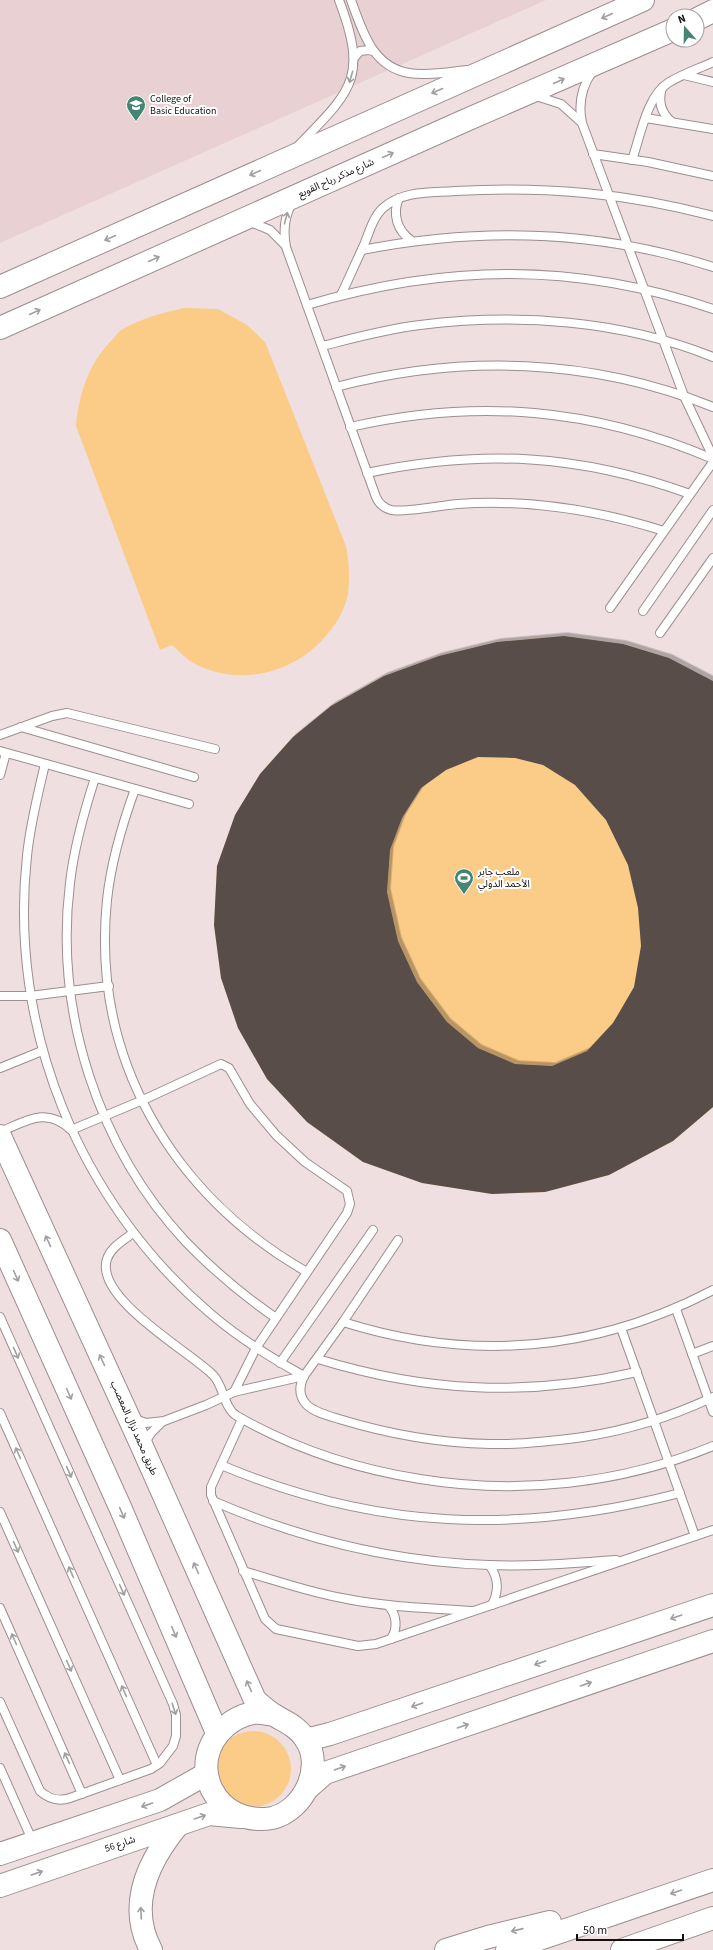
<svg xmlns="http://www.w3.org/2000/svg" width="713" height="1950" font-family="'Source Sans 3','Noto Sans Arabic',sans-serif">
<style>
.built{fill:#e9d0d2}
.green{fill:#facc87}
.building{fill:#594d48;fill-rule:evenodd;filter:url(#shadow)}
.lines{fill:none;stroke-linecap:round;stroke-linejoin:round}
.lane-casing{stroke:#9d8e8f;stroke-width:10}
.secondary-casing{stroke:#9d8e8f;stroke-width:24}
.highway-casing{stroke:#9d8e8f;stroke-width:24}
.lane{stroke:#fff;stroke-width:8}
.secondary{stroke:#fff;stroke-width:22}
.highway{stroke:#fff;stroke-width:22}
.oneway{stroke:#a29fa0}
.labels{text-anchor:middle;dominant-baseline:central;stroke-width:4;stroke-linejoin:round;paint-order:stroke}
.poi-label{font-size:10px;fill:#161011;stroke:#fff;text-anchor:start}
.street-label{font-size:10px;fill:#161011;stroke:#fff}
</style>
<defs>
<filter id="shadow"><feDropShadow dx="3.5" dy="-3.5" stdDeviation="0" flood-color="#0004"/></filter>
</defs>
<rect width="100%" height="100%" fill="#efdfe0"/>
<path class="built" d="M0 0H546L0 243Z"/>
<g class="green">
<path d="M184 308 218 309 247 325 265 342 346 546C349 562 350 578 348 594 345 608 338 622 329 632 297 674 236 689 190 661 184 657 178 650 172 645L160 650 76 426C79 395 88 365 110 342 113 339 117 334 120 331 139 319 162 313 184 308Z"/>
<path d="M564 636 623 644 669 658 713 1107 673 1141 609 1175 545 1192 492 1194 422 1183 363 1162 307 1122 267 1079 238 1028 221 978 214 925 217 866 235 815 260 774 293 737 331 706 384 676 439 656 497 642Z"/>
<circle cx="253" cy="1769" r="38"/>
</g>
<path class="building" d="M564 636 623 644 669 658 713 681V1107L673 1141 609 1175 545 1192 492 1194 422 1183 363 1162 307 1122 267 1079 238 1028 221 978 214 925 217 866 235 815 260 774 293 737 331 706 384 676 439 656 497 642ZM478 757 515 758 543 765 575 785 606 820 628 865 638 908 641 946 634 987 613 1023 587 1051 552 1066 515 1064 478 1048 447 1022 417 982 398 941 387 892 390 850 402 818 421 788 446 770Z"/>
<g class="lines">
<g class="lane-casing">
<g id="lane">
<path d="M351 0C362 30 372 67 409 73 427 76 449 72 467 70"/>
<path d="M354 58 360 51 369 50 373 51"/>
<path d="M592 72C581 88 578 104 582 123L684 396 713 457"/>
<path d="M684 75 713 82"/>
<path d="M662 88C658 101 661 113 672 122"/>
<path d="M536 96 561 104 581 122"/>
<path d="M646 118 713 129"/>
<path d="M297 147C351 91 369 79 339 0"/>
<path d="M593 154 648 162 713 176"/>
<path d="M632 160C640 137 647 96 668 83 682 74 698 69 713 62"/>
<path d="M399 198C392 214 397 231 412 241"/>
<path d="M292 203C284 217 283 231 286 247L376 497C379 504 384 508 391 510 402 513 443 505 458 504 528 499 597 510 664 531"/>
<path d="M248 221 270 230 285 245"/>
<path d="M362 250C479 227 599 230 713 267"/>
<path d="M341 295C349 278 356 262 364 245 369 233 373 217 383 208 403 190 431 193 455 191 545 186 626 193 713 216"/>
<path d="M307 305C446 264 575 262 713 309"/>
<path d="M322 346C354 338 386 329 420 325 517 313 621 320 713 357"/>
<path d="M336 387C462 354 592 358 713 407"/>
<path d="M350 427C476 398 594 408 713 459"/>
<path d="M367 473C482 449 579 454 690 494"/>
<path d="M610 608 713 462"/>
<path d="M643 611 713 510"/>
<path d="M660 633 713 558"/>
<path d="M21 727 194 777"/>
<path d="M0 735 52 716 67 713 215 749"/>
<path d="M0 751 189 804"/>
<path d="M45 764C38 794 30 825 27 856 8 1028 79 1202 211 1314 239 1338 271 1358 304 1376"/>
<path d="M0 775 6 753"/>
<path d="M95 778C84 812 74 847 70 883 54 1011 98 1148 186 1242 214 1271 244 1296 276 1318"/>
<path d="M135 789C122 825 111 862 107 900 91 1058 172 1195 307 1272"/>
<path d="M0 996H30L109 986"/>
<path d="M0 1068 42 1051"/>
<path d="M0 1132C26 1121 47 1106 71 1130L143 1100 221 1064 229 1068 250 1104 276 1135 305 1162 347 1191 350 1204 347 1213 256 1348 234 1392"/>
<path d="M133 1233C124 1240 111 1247 107 1259 94 1298 189 1351 213 1375 224 1386 224 1409 237 1416 293 1448 356 1469 420 1479 518 1495 621 1484 713 1446"/>
<path d="M398 1240 343 1322 304 1376C299 1386 299 1396 306 1404 313 1412 329 1416 339 1419 388 1434 438 1443 490 1444 521 1445 553 1441 583 1437 628 1430 673 1416 713 1397"/>
<path d="M676 1309 713 1412"/>
<path d="M0 1317 173 1704 176 1715V1736L173 1746 160 1763 151 1769 70 1798C58 1802 49 1799 40 1791L0 1702"/>
<path d="M343 1322C470 1362 595 1352 713 1290"/>
<path d="M621 1328 695 1536"/>
<path d="M692 1354 713 1346"/>
<path d="M318 1359C425 1392 527 1397 637 1372"/>
<path d="M280 1363 373 1230"/>
<path d="M0 1413 157 1765"/>
<path d="M132 1418 146 1423 164 1421 206 1405 234 1392 304 1376"/>
<path d="M242 1419 211 1487V1495L265 1619 276 1629 358 1646 376 1644 713 1530"/>
<path d="M144 1444 151 1433 162 1422"/>
<path d="M221 1465C376 1530 518 1535 680 1493"/>
<path d="M213 1501C301 1539 393 1562 489 1565 531 1567 574 1563 616 1560"/>
<path d="M0 1512 120 1780"/>
<path d="M490 1566C499 1579 499 1591 492 1605"/>
<path d="M243 1571C278 1581 311 1593 347 1599 388 1607 430 1608 472 1611"/>
<path d="M388 1605C397 1615 398 1628 391 1639"/>
<path d="M0 1608 82 1794"/>
<path d="M0 1768 33 1842"/>
</g>
</g>
<g class="secondary-casing">
<g id="secondary">
<path d="M697 19 713 11"/>
<path d="M0 287 643 0"/>
<path d="M0 328 464 121 673 30"/>
<path d="M0 1136 140 1442 255 1700C261 1705 267 1711 274 1715 287 1723 295 1725 305 1738 325 1766 304 1811 272 1818 216 1828 183 1763 226 1726 233 1720 243 1715 253 1713 259 1712 267 1714 274 1715"/>
<path d="M0 1240 120 1507 217 1733"/>
<path d="M306 1740 330 1734 713 1605"/>
<path d="M308 1788 325 1773 713 1641"/>
<path d="M0 1854 160 1800 206 1774"/>
<path d="M0 1886 209 1814 241 1817"/>
<path d="M151 1950C127 1905 148 1861 178 1825"/>
</g>
</g>
<g class="highway-casing">
<g id="highway">
<path d="M446 1950 488 1937 550 1922"/>
<path d="M507 1950 713 1880"/>
<path d="M622 1950 713 1918"/>
</g>
</g>
<use href="#lane" class="lane"/>
<use href="#secondary" class="secondary"/>
<use href="#highway" class="highway"/>
</g>
<defs><path id="oneway-shaft" d="M-6 0H5M1.5-3L5.5 0L1.5 3" fill="none" stroke-width="1.6" stroke-linecap="round" stroke-linejoin="round"/></defs>
<g class="oneway">
<use href="#oneway-shaft" transform="translate(607 16) rotate(156)"/>
<use href="#oneway-shaft" transform="translate(351 77) rotate(106)"/>
<use href="#oneway-shaft" transform="translate(559 81) rotate(-24)"/>
<use href="#oneway-shaft" transform="translate(437 91) rotate(156)"/>
<use href="#oneway-shaft" transform="translate(388 155) rotate(-24)"/>
<use href="#oneway-shaft" transform="translate(255 173) rotate(156)"/>
<use href="#oneway-shaft" transform="translate(286 218) rotate(-75)"/>
<use href="#oneway-shaft" transform="translate(110 238) rotate(156)"/>
<use href="#oneway-shaft" transform="translate(154 259) rotate(-24)"/>
<use href="#oneway-shaft" transform="translate(35 312) rotate(-25)"/>
<use href="#oneway-shaft" transform="translate(48 1241) rotate(-115)"/>
<use href="#oneway-shaft" transform="translate(16 1276) rotate(66)"/>
<use href="#oneway-shaft" transform="translate(16 1353) rotate(66)"/>
<use href="#oneway-shaft" transform="translate(102 1360) rotate(-115)"/>
<use href="#oneway-shaft" transform="translate(69 1394) rotate(66)"/>
<use href="#oneway-shaft" transform="translate(18 1453) rotate(-114)"/>
<use href="#oneway-shaft" transform="translate(69 1472) rotate(66)"/>
<use href="#oneway-shaft" transform="translate(122 1513) rotate(67)"/>
<use href="#oneway-shaft" transform="translate(16 1547) rotate(66)"/>
<use href="#oneway-shaft" transform="translate(196 1568) rotate(-114)"/>
<use href="#oneway-shaft" transform="translate(71 1572) rotate(-114)"/>
<use href="#oneway-shaft" transform="translate(122 1590) rotate(66)"/>
<use href="#oneway-shaft" transform="translate(676 1617) rotate(161)"/>
<use href="#oneway-shaft" transform="translate(174 1632) rotate(67)"/>
<use href="#oneway-shaft" transform="translate(14 1639) rotate(-114)"/>
<use href="#oneway-shaft" transform="translate(540 1663) rotate(161)"/>
<use href="#oneway-shaft" transform="translate(69 1666) rotate(66)"/>
<use href="#oneway-shaft" transform="translate(586 1684) rotate(-19)"/>
<use href="#oneway-shaft" transform="translate(249 1686) rotate(-114)"/>
<use href="#oneway-shaft" transform="translate(124 1691) rotate(-114)"/>
<use href="#oneway-shaft" transform="translate(417 1705) rotate(161)"/>
<use href="#oneway-shaft" transform="translate(174 1709) rotate(72)"/>
<use href="#oneway-shaft" transform="translate(463 1726) rotate(-19)"/>
<use href="#oneway-shaft" transform="translate(67 1758) rotate(-114)"/>
<use href="#oneway-shaft" transform="translate(340 1768) rotate(-19)"/>
<use href="#oneway-shaft" transform="translate(147 1805) rotate(161)"/>
<use href="#oneway-shaft" transform="translate(200 1817) rotate(-19)"/>
<use href="#oneway-shaft" transform="translate(37 1873) rotate(-19)"/>
<use href="#oneway-shaft" transform="translate(676 1892) rotate(161)"/>
<use href="#oneway-shaft" transform="translate(141 1913) rotate(-93)"/>
<use href="#oneway-shaft" transform="translate(517 1930) rotate(167)"/>
</g>
<defs>
<g id="school-pin" transform="scale(1)"><path d="M0 17L-7.5 6A9.5 9.5 0 1 1 7.5 6Z" fill="#448574" stroke="#fff"/><path d="M0-5L7-2L0 1L-7-2ZM-4 1L0 2.5L4 1V4Q0 6-4 4Z" fill="#fff"/></g>
<g id="stadium-pin" transform="scale(1)"><path d="M0 17L-7.5 6A9.5 9.5 0 1 1 7.5 6Z" fill="#448574" stroke="#fff"/><path d="M0-5a6.5 5 0 1 0 0 10a6.5 5 0 1 0 0-10ZM-3.5-1.8h7v3.6h-7Z" fill="#fff"/></g>
</defs>
<g fill-rule="evenodd">
<use href="#school-pin" x="136" y="105"/>
<use href="#stadium-pin" x="464" y="878"/>
</g>
<g class="labels">
<g class="poi-label">
<text x="150" y="99">College of<tspan x="150" dy="12">Basic Education</tspan></text>
<text x="478" y="872">ملعب جابر<tspan x="478" dy="12">الأحمد الدولي</tspan></text>
</g>
<g class="street-label">
<text transform="translate(336 178) rotate(-24)">شارع مذكر رباح القوبع</text>
<text transform="translate(134 1428) rotate(66)">طريق محمد نزال المعصب</text>
<text transform="translate(120 1844) rotate(-19)">شارع 56</text>
</g>
</g>
<g transform="translate(685 28) rotate(340)"><circle r="19" fill="#ffffff" stroke="#a29fa0"/>
<path d="M0-3L7 15L0 10L-7 15Z" fill="#448574"/>
<text y="-6" font-size="11" font-weight="bold" text-anchor="middle" fill="#161011">N</text>
</g>
<path d="M577 1934v6h106v-6" fill="none" stroke="#161011" stroke-width="2"/>
<text x="583" y="1934" font-size="12" fill="#161011" stroke="#ffffff" stroke-width="3" paint-order="stroke">50 m</text>
</svg>
